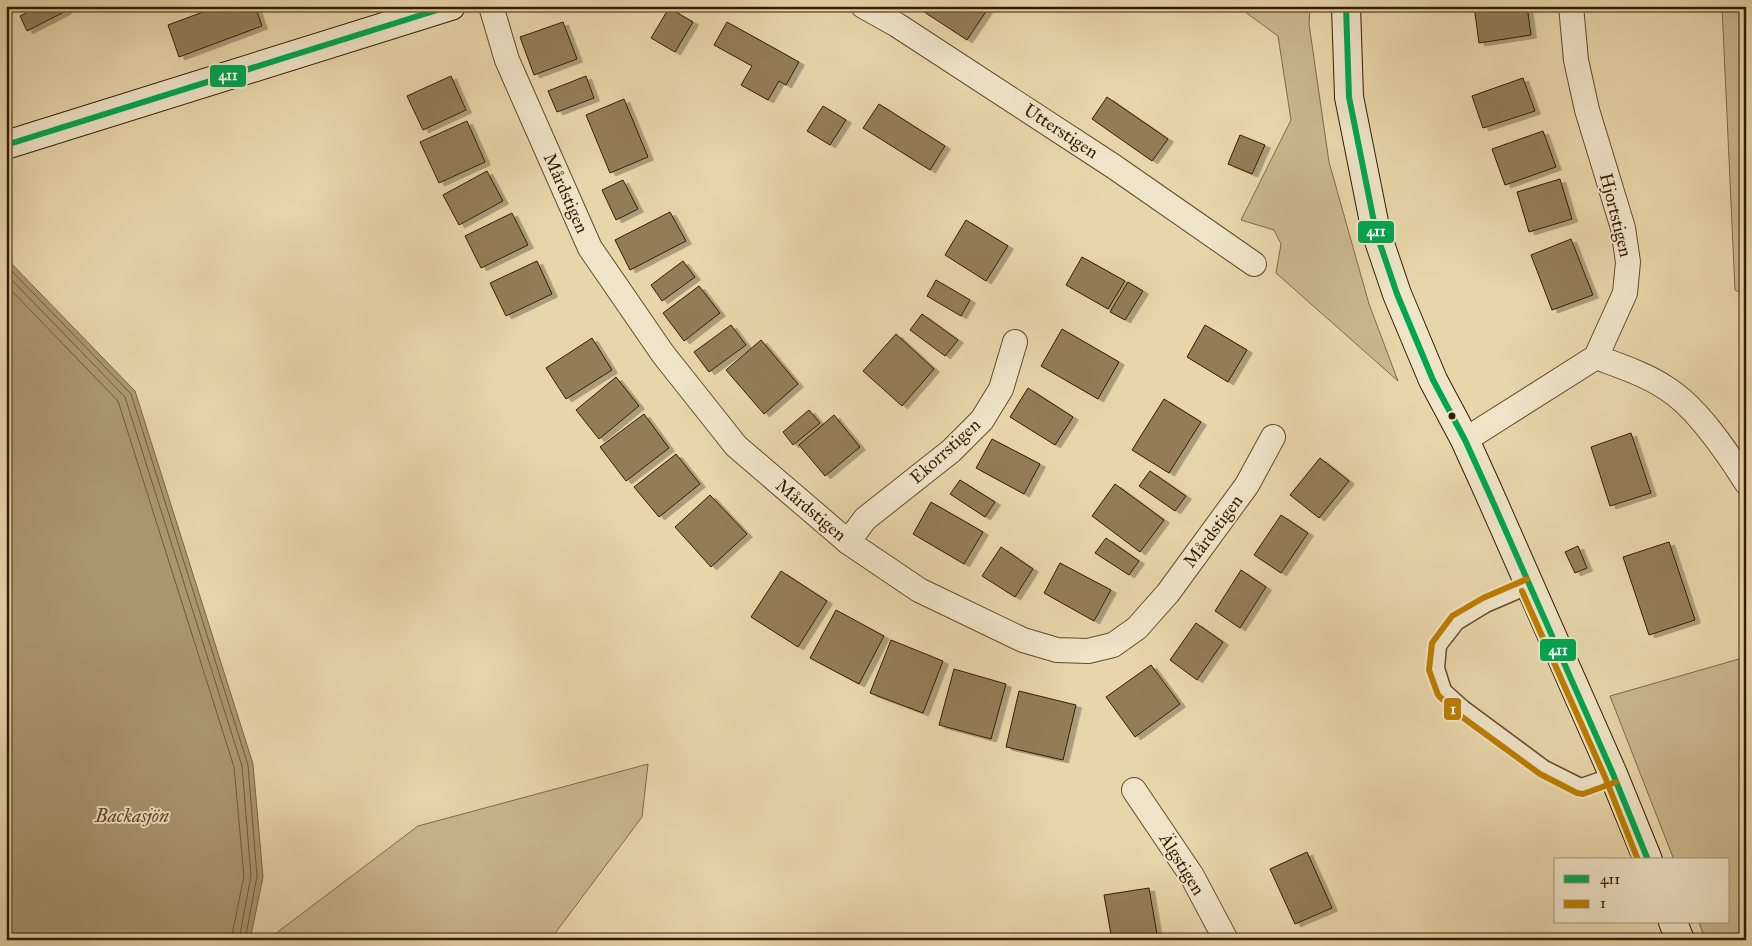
<svg xmlns="http://www.w3.org/2000/svg" width="1752" height="946" font-family="'IM FELL Great Primer',serif">
<style>
.green{fill:#c9b78d;stroke:#7f6a46}
.water{fill:#aa9770;stroke:#7b6643}
.lines{fill:none;stroke-linecap:round;stroke-linejoin:round}
.shore{stroke:#705a38;stroke-width:1}
.building{fill:#927d58;stroke:#351d00;filter:url(#shadow)}
.lane-casing{stroke:#624b2a;stroke-width:15}
.street-casing{stroke:#624b2a;stroke-width:26}
.secondary-casing{stroke:#351d00;stroke-width:30}
.lane{stroke:#efe4c8;stroke-width:12}
.street{stroke:#efe4c8;stroke-width:24}
.secondary{stroke:#efe4c8;stroke-width:28}
.bus-1-casing{stroke:#efe4c8;stroke-width:10}
.bus-2-casing{stroke:#efe4c8;stroke-width:10}
.bus-1{stroke:#00a651;stroke-width:6}
.bus-2{stroke:#bd7d00;stroke-width:6}
.bus-dot{fill:#351d00;stroke:#efe4c8;stroke-width:2}
.labels{text-anchor:middle;dominant-baseline:central;stroke-width:4;stroke-linejoin:round;paint-order:stroke}
.street-label{font-size:18px;fill:#351d00;stroke:#efe4c8}
.water-label{font-size:19px;font-style:italic;fill:#5e4827;stroke:#efe4c8}
.line-badge{stroke:#efe4c8;stroke-width:2}
.badge-label{font-size:14px;text-anchor:middle;font-weight:bold;fill:#fff}
</style>
<defs>
<filter id="shadow"><feDropShadow dx="5.5" dy="3" stdDeviation="0" flood-color="#0004"/></filter>
</defs>
<rect width="100%" height="100%" fill="#e7d6aa"/>
<filter id="stains"><feTurbulence type="fractalNoise" baseFrequency=".004" numOctaves="4"/><feColorMatrix values="0 0 0 0 .2 0 0 0 0 .09 0 0 0 0 .02 0 0 0 .5 -.17"/></filter>
<radialGradient id="worn" r=".72"><stop offset=".6" stop-color="#630" stop-opacity="0"/><stop offset="1" stop-color="#630" stop-opacity=".3"/></radialGradient>
<g class="green">
<path d="M1237 6H1310L1309 24 1329 162 1369 304 1398 381 1276 273 1281 244 1274 230 1241 220 1291 120 1278 36Z"/>
<path d="M1722 6H1746V295L1735 290Z"/>
<path d="M1746 657V940H1705L1699 922H1728V860H1674L1610 696Z"/>
<path d="M648 764 642 817 550 940H267L418 826Z"/>
</g>
<path class="water" d="M6 258 135 391 253 764 263 877 250 940H6Z"/>
<g class="lines">
<g class="shore">
<path d="M6 265 131 394 248 765 257 876 245 940"/>
<path d="M6 274 125 397 242 766 251 876 239 940"/>
<path d="M6 285 118 401 234 767 244 876 231 940"/>
</g>
</g>
<g class="building">
<path d="M40 6H63L66 11 27 31 20 16Z"/>
<path d="M219 6H255L262 26 179 57 168 25Z"/>
<path d="M915 6H988L989 7 967 40Z"/>
<path d="M1474 6H1527L1531 35 1479 43Z"/>
<path d="M669 8 693 22 675 52 651 38Z"/>
<path d="M563 22 577 59 534 75 520 37Z"/>
<path d="M727 22 799 62 786 85 779 81 768 100 741 85 752 66 714 45Z"/>
<path d="M451 76 466 110 423 130 407 96Z"/>
<path d="M586 76 594 98 557 112 548 91Z"/>
<path d="M1523 78 1535 111 1483 128 1472 96Z"/>
<path d="M1107 97 1168 139 1152 161 1092 119Z"/>
<path d="M624 99 648 157 610 173 586 115Z"/>
<path d="M879 104 945 146 930 170 863 128Z"/>
<path d="M823 106 846 120 830 145 807 131Z"/>
<path d="M467 121 485 162 439 183 420 142Z"/>
<path d="M1543 131 1556 167 1505 185 1492 149Z"/>
<path d="M1240 135 1265 145 1252 174 1228 164Z"/>
<path d="M487 171 503 201 459 225 443 195Z"/>
<path d="M1560 179 1572 219 1529 232 1517 192Z"/>
<path d="M623 180 638 209 616 220 602 190Z"/>
<path d="M670 212 686 241 630 270 615 240Z"/>
<path d="M512 213 528 245 481 268 465 236Z"/>
<path d="M966 220 1008 246 986 281 945 255Z"/>
<path d="M1571 239 1593 295 1552 310 1531 255Z"/>
<path d="M1082 257 1125 281 1108 309 1066 285Z"/>
<path d="M537 261 552 294 506 316 490 283Z"/>
<path d="M683 261 695 277 662 301 651 285Z"/>
<path d="M936 280 970 300 961 316 927 296Z"/>
<path d="M1128 282 1143 291 1125 320 1110 312Z"/>
<path d="M699 286 720 313 684 341 663 313Z"/>
<path d="M922 314 958 340 945 356 910 330Z"/>
<path d="M731 325 746 345 709 372 694 352Z"/>
<path d="M1205 325 1247 350 1228 382 1187 357Z"/>
<path d="M1062 329 1119 362 1098 399 1041 366Z"/>
<path d="M896 334 934 369 902 406 863 371Z"/>
<path d="M592 338 612 370 566 399 546 368Z"/>
<path d="M761 340 798 384 764 414 726 370Z"/>
<path d="M616 377 639 406 599 439 576 410Z"/>
<path d="M1028 388 1073 417 1055 445 1010 417Z"/>
<path d="M1164 399 1201 422 1169 473 1132 450Z"/>
<path d="M809 410 820 423 793 445 783 432Z"/>
<path d="M644 414 669 448 626 481 600 447Z"/>
<path d="M834 415 860 447 825 476 799 445Z"/>
<path d="M1631 433 1651 493 1610 506 1591 447Z"/>
<path d="M992 439 1040 464 1024 494 976 468Z"/>
<path d="M676 454 700 484 659 517 634 487Z"/>
<path d="M1320 458 1349 481 1319 518 1290 495Z"/>
<path d="M1150 471 1186 496 1175 511 1139 486Z"/>
<path d="M960 480 995 502 985 517 950 494Z"/>
<path d="M1115 484 1164 520 1140 552 1092 516Z"/>
<path d="M710 495 747 534 711 567 675 527Z"/>
<path d="M931 502 983 532 964 564 913 534Z"/>
<path d="M1281 515 1308 533 1281 573 1254 555Z"/>
<path d="M1106 538 1139 561 1129 575 1095 553Z"/>
<path d="M1669 542 1695 620 1649 635 1623 557Z"/>
<path d="M1578 546 1587 568 1575 573 1565 552Z"/>
<path d="M1001 547 1033 569 1015 597 982 576Z"/>
<path d="M1060 563 1111 590 1094 621 1044 593Z"/>
<path d="M1241 570 1266 587 1240 628 1215 611Z"/>
<path d="M781 571 827 601 798 647 751 617Z"/>
<path d="M836 610 884 636 859 684 810 658Z"/>
<path d="M1196 623 1223 642 1197 680 1170 660Z"/>
<path d="M891 640 943 661 923 713 870 693Z"/>
<path d="M1151 665 1180 704 1135 737 1106 697Z"/>
<path d="M954 669 1006 684 991 739 939 725Z"/>
<path d="M1019 691 1076 705 1063 760 1006 747Z"/>
<path d="M1307 852 1332 908 1295 924 1270 869Z"/>
<path d="M1149 888 1158 940H1112L1104 895Z"/>
</g>
<g class="lines">
<g class="lane-casing">
<path id="lane" d="M1530 587 1486 606 1458 623 1440 646 1438 668 1445 690 1464 707 1545 767 1581 785 1613 774"/>
</g>
<g class="street-casing">
<g id="street">
<path d="M491 6 507 60 590 248 663 354 736 446 848 542 919 590 1023 640 1057 650 1088 651 1113 645 1137 628 1168 593 1247 485 1273 437"/>
<path d="M863 6 897 25 1113 166 1254 264"/>
<path d="M1596 357C1620 366 1645 374 1666 388 1697 407 1727 452 1746 482"/>
<path d="M1465 440 1596 357 1625 293 1628 262 1623 228 1587 110 1576 60 1571 6"/>
<path d="M848 542 865 519 951 451 982 420 1001 389 1015 342"/>
<path d="M1134 790 1192 876 1226 940"/>
</g>
</g>
<g class="secondary-casing">
<g id="secondary">
<path d="M1346 6 1349 97 1376 232 1397 294 1433 380 1465 440 1489 493 1613 774 1648 860"/>
<path d="M6 145 451 6"/>
<path d="M1673 922 1680 940"/>
</g>
</g>
<use href="#lane" class="lane"/>
<use href="#street" class="street"/>
<use href="#secondary" class="secondary"/>
<g class="bus-1-casing">
<g id="bus-1">
<path d="M1346 6 1349 97 1376 232 1397 294 1433 380 1465 440 1489 493 1613 774 1648 860"/>
<path d="M6 145 450 6"/>
</g>
</g>
<g class="bus-2-casing">
<g id="bus-2">
<path d="M1527 579 1483 598 1452 616 1432 643 1429 670 1438 695 1458 714 1540 774 1577 793 1583 794 1616 782"/>
<path d="M1522 591 1605 777 1638 860"/>
</g>
</g>
<use href="#bus-1" class="bus-1"/>
<use href="#bus-2" class="bus-2"/>
</g>
<circle class="bus-dot" cx="1452" cy="416" r="4.5"/>
<g class="labels">
<g class="street-label">
<text transform="translate(1061 131) rotate(33)">Utterstigen</text>
<text transform="translate(566 193) rotate(66)">Mårdstigen</text>
<text transform="translate(1616 215) rotate(76)">Hjortstigen</text>
<text transform="translate(945 451) rotate(-42)">Ekorrstigen</text>
<text transform="translate(811 510) rotate(40)">Mårdstigen</text>
<text transform="translate(1213 531) rotate(-53)">Mårdstigen</text>
<text transform="translate(1182 864) rotate(58)">Älgstigen</text>
</g>
<g class="water-label">
<text x="132" y="815">Backasjön</text>
</g>
</g>
<g class="line-badge">
<rect x="209" y="64" width="38" height="24" rx="5" fill="#00a651"/>
<rect x="1357" y="220" width="38" height="24" rx="5" fill="#00a651"/>
<rect x="1539" y="638" width="38" height="24" rx="5" fill="#00a651"/>
<rect x="1443" y="697" width="19" height="24" rx="5" fill="#bd7d00"/>
</g>
<g class="badge-label">
<text x="228" y="80">411</text>
<text x="1376" y="236">411</text>
<text x="1558" y="655">411</text>
<text x="1453" y="714">1</text>
</g>
<rect width="1752" height="946" fill="none" stroke="#e7d6aa" stroke-width="25"/>
<rect x="8" y="8" width="1737" height="931" fill="none" stroke="#351d00" stroke-width="2.5"/>
<rect x="12" y="12" width="1727" height="921" fill="none" stroke="#351d00"/>
<rect x="1554" y="858" width="175" height="65" fill="#efe4c8" stroke="#a59478"/>
<rect x="1564" y="875" width="25" height="8" fill="#00a651" stroke="#a59478"/>
<text x="1600" y="884" font-size="15" fill="#351d00">411</text>
<rect x="1564" y="900" width="25" height="8" fill="#bd7d00" stroke="#a59478"/>
<text x="1600" y="908" font-size="15" fill="#351d00">1</text>
<rect width="100%" height="100%" filter="url(#stains)"/>
<rect width="100%" height="100%" fill="url(#worn)"/>
</svg>
